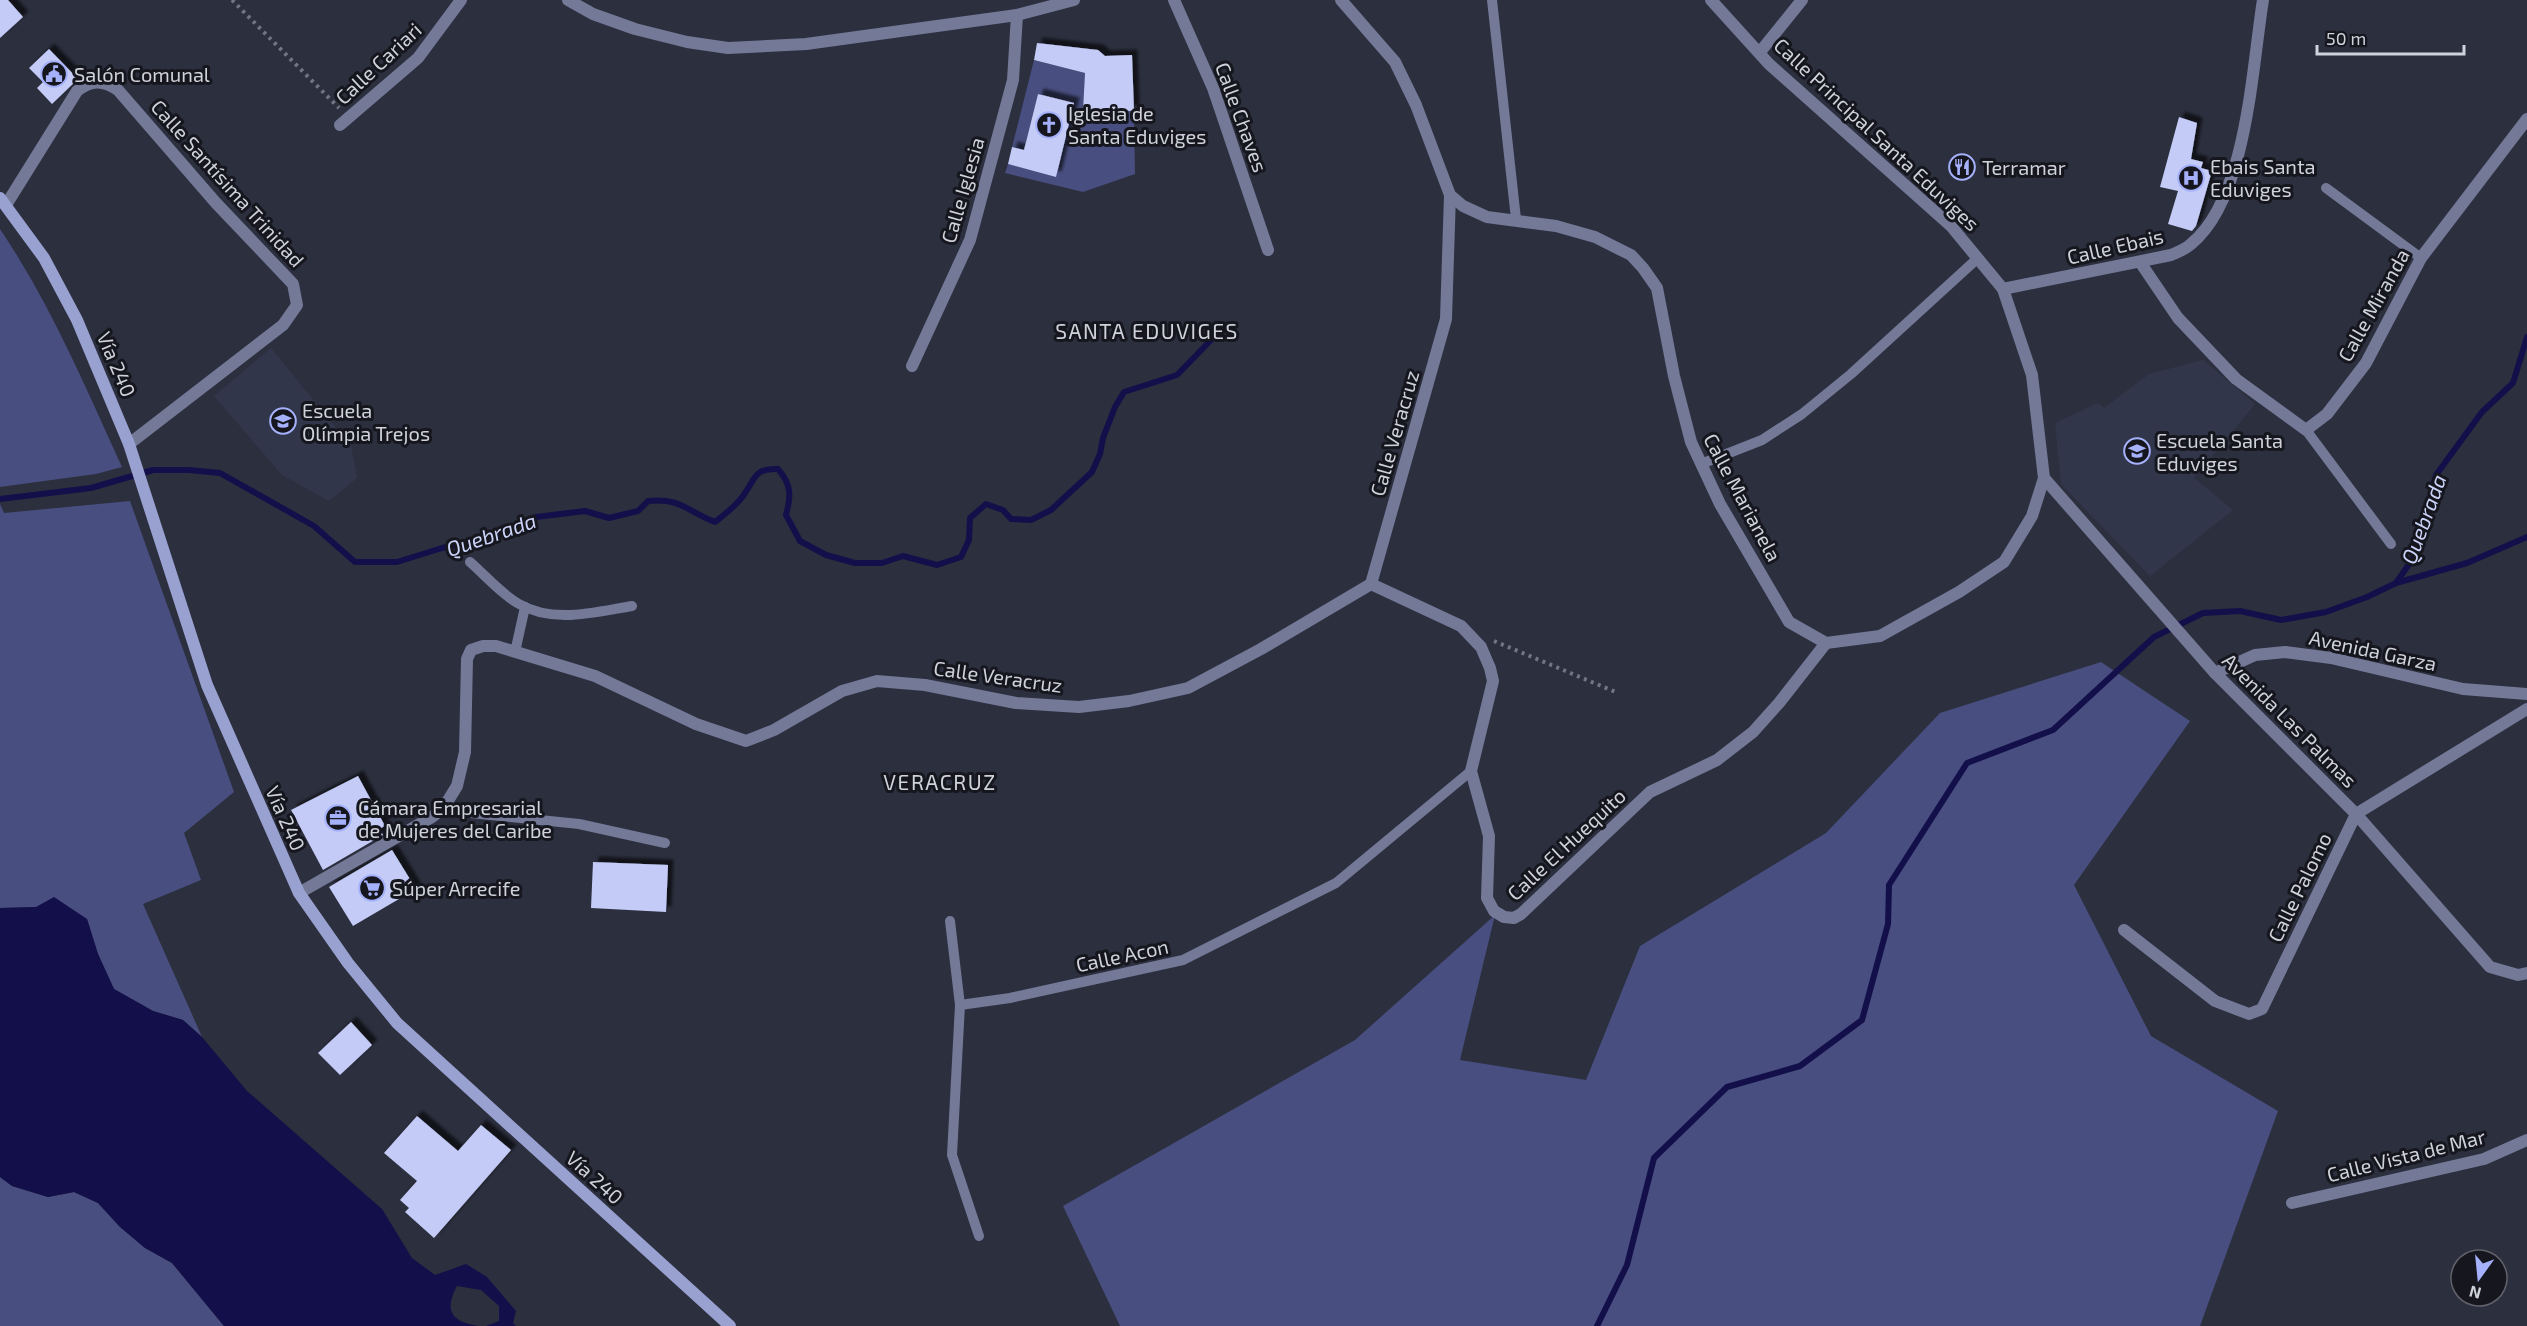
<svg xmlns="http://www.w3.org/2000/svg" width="2527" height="1326" font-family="'Exo 2',sans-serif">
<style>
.built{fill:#32364b}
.green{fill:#484e7f}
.water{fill:#130f4a}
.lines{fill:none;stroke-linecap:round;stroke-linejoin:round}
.stream{stroke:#130f4a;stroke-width:6}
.building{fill:#c3cbf6;filter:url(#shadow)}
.path{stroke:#727582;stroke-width:4;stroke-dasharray:3 4.5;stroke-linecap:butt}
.service{stroke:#737997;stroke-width:10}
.minor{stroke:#737997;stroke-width:12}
.tertiary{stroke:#737997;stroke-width:12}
.secondary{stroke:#99a1d1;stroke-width:12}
.labels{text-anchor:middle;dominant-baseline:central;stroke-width:6;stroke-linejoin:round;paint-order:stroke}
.street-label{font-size:20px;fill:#cfd1db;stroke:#16171e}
.poi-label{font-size:20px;fill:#cfd1db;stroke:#16171e;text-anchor:start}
.neighbourhood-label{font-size:21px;letter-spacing:1.5px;fill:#cfd1db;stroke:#16171e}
.water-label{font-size:21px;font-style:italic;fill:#ccd3f9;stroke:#16171e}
</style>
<defs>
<filter id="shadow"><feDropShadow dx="5.5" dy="-5.5" stdDeviation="1.5" flood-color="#0009"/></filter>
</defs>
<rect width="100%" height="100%" fill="#2c2f3e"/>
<g class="built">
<path d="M271 348 351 446 357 478 329 501 282 475 214 396Z"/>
<path d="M2203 360 2255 404 2194 478 2233 510 2150 576 2061 484 2055 423 2098 403 2104 408 2149 374Z"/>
</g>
<g class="green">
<path d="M1034 60 1085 73 1083 110 1134 111 1135 174 1083 192 1005 173 1008 164 1056 176 1074 103 1038 94 1024 150 1012 147Z"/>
<path d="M0 229C50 303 85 386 122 467L96 474 0 487Z"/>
<path d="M130 501 234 792 184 833 201 880 143 904 202 1037 183 1020 153 1011 114 989 98 954 87 919 36 907 0 908V504L4 513Z"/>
<path d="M2101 662 2190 721 2074 885 2151 1036 2278 1111 2200 1326H1120L1063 1206 1355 1040 1495 915 1460 1060 1586 1080 1640 946 1826 833 1940 713Z"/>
<path d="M0 1177 12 1186 48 1197 74 1192 98 1203 120 1227 145 1248 172 1263 224 1326H0Z"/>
</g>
<path class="water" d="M54 897 87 919 98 954 114 989 153 1011 183 1020 202 1037 247 1091 382 1209 412 1258 435 1275 466 1264 487 1277 516 1311 513 1323 516 1326H486L499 1321V1306L481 1290 457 1286C443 1312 453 1322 479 1326H224L172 1263 145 1248 120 1227 98 1203 74 1192 48 1197 12 1186 0 1177V908L36 907Z"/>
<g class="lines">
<g class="stream">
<path d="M0 499 91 488 153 470H189L220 473 314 526 355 562H397L442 548 488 538 536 517 585 511 609 518 638 511 648 501C682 498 686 511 715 522 725 514 735 507 743 496 756 479 753 468 778 469 792 485 791 496 786 515L800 541 826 555 855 563H882L903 556 937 565 961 557 969 540 970 518 986 504 1003 510 1011 519 1031 520 1051 510 1092 472 1100 454 1103 438 1115 407 1124 392 1177 375 1212 339"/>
<path d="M2396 583 2414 557 2436 475 2482 412 2513 383 2527 337"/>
<path d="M1597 1326 1627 1265 1654 1158 1727 1087 1800 1066 1862 1020 1888 924 1889 885 1967 763 2053 730 2154 637 2203 613 2240 611 2281 620 2326 612 2367 597 2396 583 2467 563 2527 537"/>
</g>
</g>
<g class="building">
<path d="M0 0H8L23 17 0 38Z"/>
<path d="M1037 43 1098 50 1105 56 1132 55 1134 111 1083 110 1085 73 1034 60Z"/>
<path d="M49 49 78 79 52 104 37 88 43 82 29 68Z"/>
<path d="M1038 94 1074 103 1056 177 1008 164 1012 147 1024 150Z"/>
<path d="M2179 117 2197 123 2191 159 2203 162 2201 168 2212 171 2196 226 2192 231 2168 224 2178 191 2160 187Z"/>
<path d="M358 776 385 826 379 829 383 835 323 870 291 810Z"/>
<path d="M392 850 416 889 353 926 329 887Z"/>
<path d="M593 862 668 865 666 912 591 908Z"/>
<path d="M351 1022 372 1045 340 1075 318 1053Z"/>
<path d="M417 1116 458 1151 481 1125 511 1150 434 1238 405 1212 409 1208 400 1200 417 1181 384 1153Z"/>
</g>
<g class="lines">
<g class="path">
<path d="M232 0 339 108"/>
<path d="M1494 641 1618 693"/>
</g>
<g class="service">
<path d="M1492 0 1516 219"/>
<path d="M2326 188 2421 258"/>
<path d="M2306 430 2391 544"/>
<path d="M1701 464 1762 440 1802 414 1851 374 1978 258"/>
<path d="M470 562C486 576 501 594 519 604 554 624 595 612 632 606"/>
<path d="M515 652 525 607"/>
<path d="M441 810 579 824 665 843"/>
<path d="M950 921 960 1005"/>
<path d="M979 1236 952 1155 960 1005 1010 998 1183 960 1336 883 1471 771"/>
</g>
<g class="minor">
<path d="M1174 0 1213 88 1268 250"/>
<path d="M1760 52 1802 0"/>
<path d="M340 125 418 58 461 0"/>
<path d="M1450 195 1463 206 1487 217 1556 226 1595 237 1631 255 1643 268 1657 288 1674 376 1691 442 1720 504 1789 622 1826 643 1880 636 1959 592 2004 562 2032 516 2044 478"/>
<path d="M6 205 77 91C92 80 102 80 118 90L216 203 293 284 297 305 283 325 129 444"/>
<path d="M2140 262 2178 318 2236 379 2306 430 2327 414 2366 363 2421 258 2527 119"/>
<path d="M2003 289 2171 255C2178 252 2186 249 2191 244 2247 199 2252 67 2263 0"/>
<path d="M912 366 970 240 1013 80 1017 15"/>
<path d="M1371 584 1461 626 1481 647 1490 668 1493 681 1471 771 1489 836 1487 898 1494 911 1504 917 1514 918 1521 914 1650 792 1717 760 1753 732 1779 703 1826 643"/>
<path d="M2215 673 2255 655 2285 652 2331 658 2463 689 2527 694"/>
<path d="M299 893 432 817 441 810 449 799 457 786 465 752 467 659 471 650 483 646H496L595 676 696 724 746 741 774 730 842 691 877 681 925 685 1016 703 1079 707 1129 701 1188 688 1261 649 1371 584 1446 319 1450 195 1416 105 1395 62 1341 0"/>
<path d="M2124 930 2215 1001 2249 1014 2262 1009 2356 814 2527 709"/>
<path d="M2292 1203 2484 1159 2527 1140"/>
</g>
<g class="tertiary">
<path d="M568 0 593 14 635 29 687 42 728 48 806 44 1017 15 1074 0"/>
<path d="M1711 0 1769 64 1951 226 2003 289 2032 375 2044 478 2215 673 2356 814 2490 967 2518 975 2527 973"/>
</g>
<path class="secondary" d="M0 198 44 258 77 320 129 444 207 685 299 893 348 963 397 1023 730 1326"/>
</g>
<defs>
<g id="civic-ring" transform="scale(1.35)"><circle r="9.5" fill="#16171e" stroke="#a6b1fc" stroke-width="1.5"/><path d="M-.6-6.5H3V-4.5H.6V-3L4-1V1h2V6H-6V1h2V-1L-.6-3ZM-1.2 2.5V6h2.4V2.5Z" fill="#a6b1fc"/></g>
<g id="church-ring" transform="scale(1.35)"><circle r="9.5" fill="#16171e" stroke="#a6b1fc" stroke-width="1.5"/><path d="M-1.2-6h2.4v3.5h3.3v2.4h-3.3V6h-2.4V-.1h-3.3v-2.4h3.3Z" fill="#a6b1fc"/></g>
<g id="restaurant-ring" transform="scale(1.35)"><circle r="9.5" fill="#16171e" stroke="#a6b1fc" stroke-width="1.5"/><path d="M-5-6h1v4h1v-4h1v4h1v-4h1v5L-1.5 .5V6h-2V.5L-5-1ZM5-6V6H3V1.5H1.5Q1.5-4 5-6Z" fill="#a6b1fc"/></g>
<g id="hospital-ring" transform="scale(1.35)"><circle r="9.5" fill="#16171e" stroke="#a6b1fc" stroke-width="1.5"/><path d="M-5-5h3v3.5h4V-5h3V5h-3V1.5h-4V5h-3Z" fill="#a6b1fc"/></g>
<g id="school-ring" transform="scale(1.35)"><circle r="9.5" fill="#16171e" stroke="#a6b1fc" stroke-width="1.5"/><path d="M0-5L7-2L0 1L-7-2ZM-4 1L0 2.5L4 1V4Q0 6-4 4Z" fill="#a6b1fc"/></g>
<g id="office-ring" transform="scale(1.35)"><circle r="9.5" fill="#16171e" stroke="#a6b1fc" stroke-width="1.5"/><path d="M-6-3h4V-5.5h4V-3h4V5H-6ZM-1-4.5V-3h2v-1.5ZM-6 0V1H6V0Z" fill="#a6b1fc"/></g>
<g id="supermarket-ring" transform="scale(1.35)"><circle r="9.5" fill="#16171e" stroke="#a6b1fc" stroke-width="1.5"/><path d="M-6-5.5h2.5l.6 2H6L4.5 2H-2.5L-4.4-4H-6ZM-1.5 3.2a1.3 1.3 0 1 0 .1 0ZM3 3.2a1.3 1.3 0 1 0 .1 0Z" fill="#a6b1fc"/></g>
</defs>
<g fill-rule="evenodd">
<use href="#civic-ring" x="54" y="74"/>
<use href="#church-ring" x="1049" y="125"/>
<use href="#restaurant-ring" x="1962" y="167"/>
<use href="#hospital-ring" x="2191" y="178"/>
<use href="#school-ring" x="283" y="421"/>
<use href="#school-ring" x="2137" y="451"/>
<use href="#office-ring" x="338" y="818"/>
<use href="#supermarket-ring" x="372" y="888"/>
</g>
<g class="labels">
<g class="street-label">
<text transform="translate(378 63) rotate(-43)">Calle Cariari</text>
<text transform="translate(1242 117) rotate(70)">Calle Chaves</text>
<text transform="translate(1877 134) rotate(43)">Calle Principal Santa Eduviges</text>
<text transform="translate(228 183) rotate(48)">Calle Santísima Trinidad</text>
<text transform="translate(962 190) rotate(-74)">Calle Iglesia</text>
<text transform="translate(2115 246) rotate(-13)">Calle Ebais</text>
<text transform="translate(2373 305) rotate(-61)">Calle Miranda</text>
<text transform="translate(117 364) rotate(67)">Vía 240</text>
<text transform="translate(1394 433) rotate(-74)">Calle Veracruz</text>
<text transform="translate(1743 497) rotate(62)">Calle Marianela</text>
<text transform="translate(2373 650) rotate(12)">Avenida Garza</text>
<text transform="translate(998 676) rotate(8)">Calle Veracruz</text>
<text transform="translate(2290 720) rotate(45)">Avenida Las Palmas</text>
<text transform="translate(286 818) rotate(66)">Vía 240</text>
<text transform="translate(1566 844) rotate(-43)">Calle El Huequito</text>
<text transform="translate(2299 887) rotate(-64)">Calle Palomo</text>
<text transform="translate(1122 955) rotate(-12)">Calle Acon</text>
<text transform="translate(2406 1155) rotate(-14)">Calle Vista de Mar</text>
<text transform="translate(595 1177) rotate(42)">Vía 240</text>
</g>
<g class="poi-label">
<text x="74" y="74">Salón Comunal</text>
<text x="1068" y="113">Iglesia de<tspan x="1068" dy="23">Santa Eduviges</tspan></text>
<text x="2210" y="166">Ebais Santa<tspan x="2210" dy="23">Eduviges</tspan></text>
<text x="1982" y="167">Terramar</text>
<text x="302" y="410">Escuela<tspan x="302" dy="23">Olímpia Trejos</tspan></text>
<text x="2156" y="440">Escuela Santa<tspan x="2156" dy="23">Eduviges</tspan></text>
<text x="358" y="807">Cámara Empresarial<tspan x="358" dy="23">de Mujeres del Caribe</tspan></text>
<text x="392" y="888">Súper Arrecife</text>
</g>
<g class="neighbourhood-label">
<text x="1147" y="330">SANTA EDUVIGES</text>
<text x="940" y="781">VERACRUZ</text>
</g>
<g class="water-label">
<text transform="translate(2423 519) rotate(-70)">Quebrada</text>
<text transform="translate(491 534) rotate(-19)">Quebrada</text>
</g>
</g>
<g transform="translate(2479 1278) rotate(195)"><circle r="28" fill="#16171e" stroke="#60616a" stroke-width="1.5"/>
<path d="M0-4.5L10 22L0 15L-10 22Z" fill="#a6b1fc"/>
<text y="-9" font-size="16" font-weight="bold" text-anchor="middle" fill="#cfd1db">N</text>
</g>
<path d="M2317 45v9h147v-9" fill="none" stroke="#cfd1db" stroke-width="3"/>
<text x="2326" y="45" font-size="18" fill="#cfd1db" stroke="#16171e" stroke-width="4.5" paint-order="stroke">50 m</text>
</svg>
